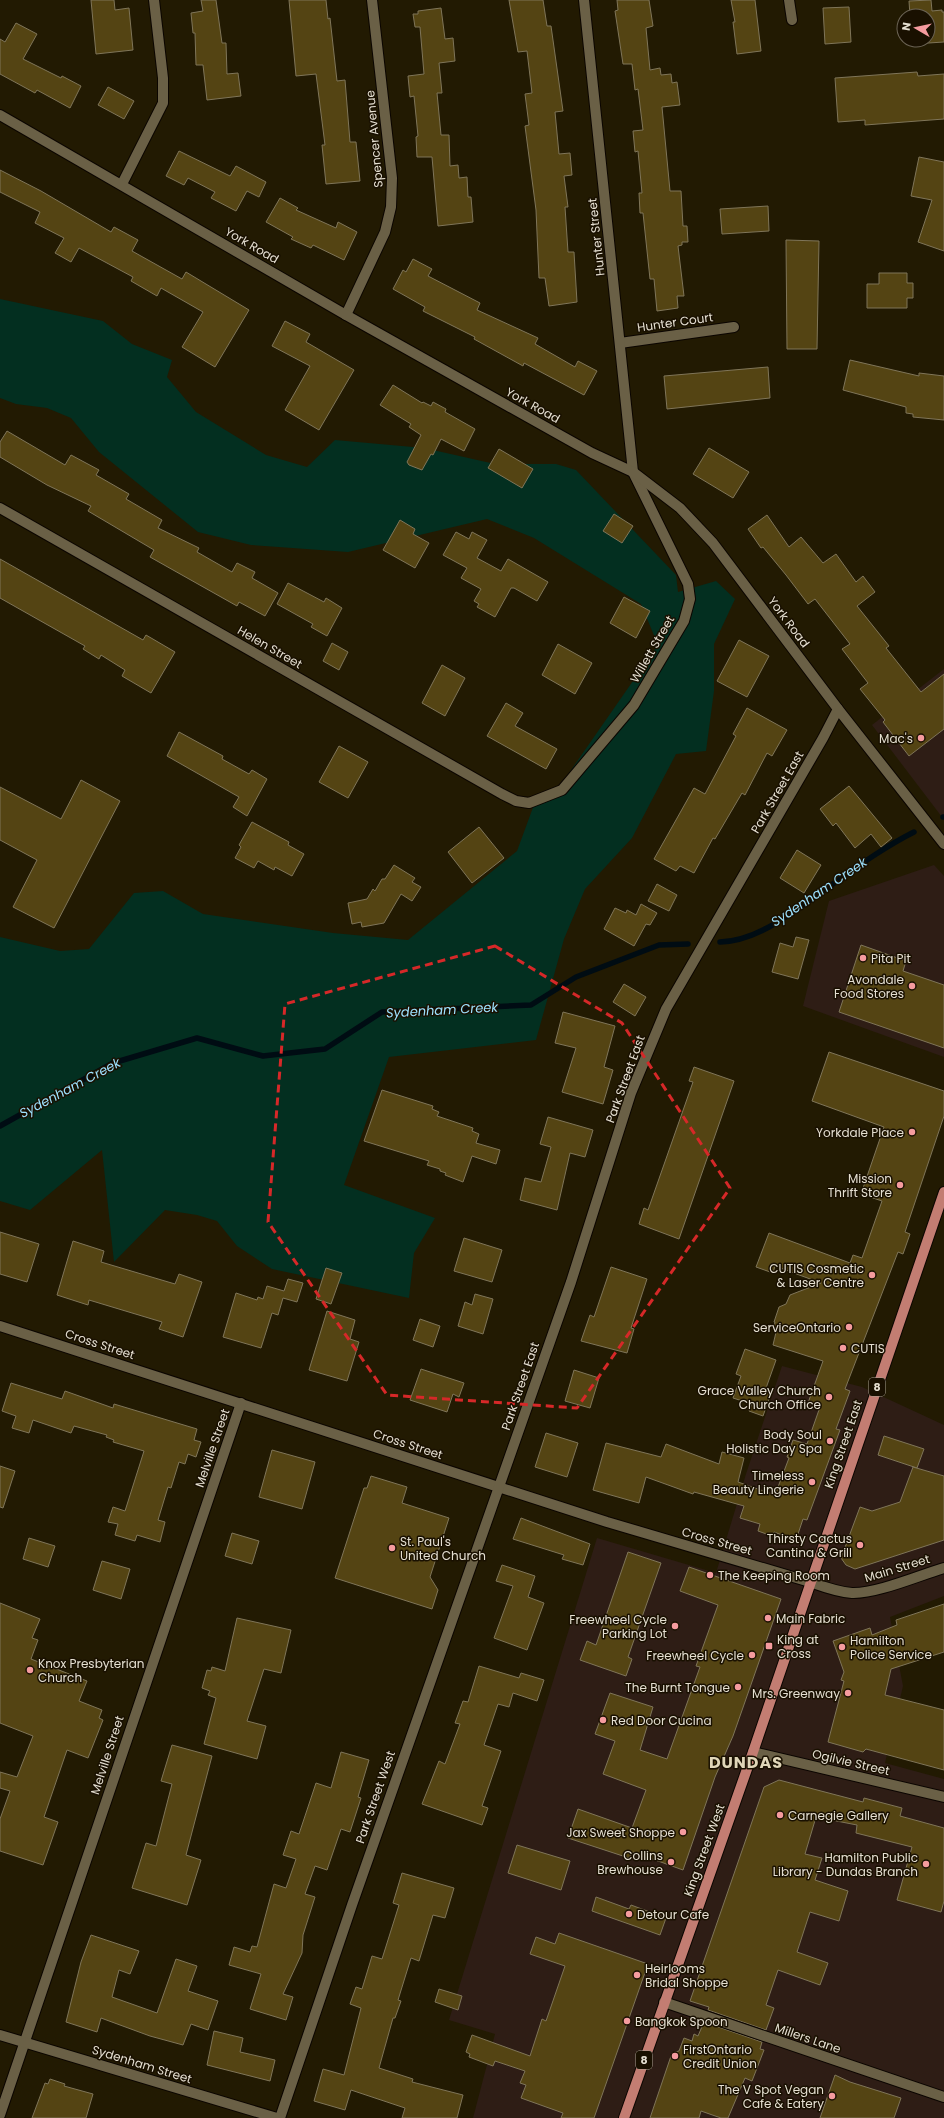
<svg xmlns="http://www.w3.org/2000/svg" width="944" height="2118" font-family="Poppins,sans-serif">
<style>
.commercial{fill:#2e1d15}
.green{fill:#032f20}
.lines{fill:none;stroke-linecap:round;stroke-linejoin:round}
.stream{stroke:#000c13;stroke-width:5.5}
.building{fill:#544413;stroke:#7f7559}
.minor-casing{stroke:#0b0500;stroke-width:12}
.tertiary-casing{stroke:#0b0500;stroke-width:12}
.secondary-casing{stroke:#0b0500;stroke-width:12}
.primary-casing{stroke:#0b0500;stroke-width:12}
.minor{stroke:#6a6046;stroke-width:10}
.tertiary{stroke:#6a6046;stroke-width:10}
.secondary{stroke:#6a6046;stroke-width:10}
.primary{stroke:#c37d72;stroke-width:10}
.marked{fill:none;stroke:#d62828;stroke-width:3;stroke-dasharray:8 5;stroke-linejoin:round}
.poi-dot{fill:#f59b9e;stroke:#191000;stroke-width:1.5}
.labels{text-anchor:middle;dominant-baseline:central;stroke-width:3;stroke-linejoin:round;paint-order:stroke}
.shield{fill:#191000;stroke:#a8a192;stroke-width:1}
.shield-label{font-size:11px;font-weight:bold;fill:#e5dfd1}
.street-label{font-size:12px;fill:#e5dfd1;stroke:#191000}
.poi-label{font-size:12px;fill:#e5dfd1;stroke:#191000;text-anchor:end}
.water-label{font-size:13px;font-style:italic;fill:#9de2ff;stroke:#191000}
.district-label{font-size:16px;font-weight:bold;letter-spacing:1px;fill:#e0d6b8;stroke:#191000}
</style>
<rect width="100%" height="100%" fill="#221a02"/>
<g class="commercial">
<path d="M944 669V816L942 817 872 725Z"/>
<path d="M934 865 944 876V1057L803 1006 829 901Z"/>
<path d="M782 1366 862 1387 944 1425V1596L890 1617 903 1686 885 1763 944 1779V2118H473L495 2034 449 2020 597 1538 716 1573 746 1474Z"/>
</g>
<path class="green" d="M0 299 103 321 132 344 172 360 167 377 196 412 266 455 307 467 335 440 424 448 495 464H556L576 470 676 575 678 592 716 581 735 599 714 644V691L706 751 676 754 632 838 585 889 564 939 536 1040 389 1057 344 1185 435 1218 414 1253 409 1298 272 1269 237 1246 217 1221 197 1215 165 1210 114 1262 102 1150 30 1210 0 1201V937L60 951 89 949 134 893 163 891 203 914 333 933 408 940 517 851 535 802 562 783 658 645 641 604 534 538 487 519 348 552 251 545 198 532 99 452 71 418 47 408 16 404 0 398Z"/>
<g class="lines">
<g class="stream">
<path d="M943 817H944"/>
<path d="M720 942C756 941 789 915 817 895 849 873 880 849 914 832"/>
<path d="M0 1126 113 1063 197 1038 263 1056 325 1049 382 1012 531 1005 576 977 659 945 688 944"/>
</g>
</g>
<g class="building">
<path d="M91 0H114L115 10 129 8 133 50 96 54Z"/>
<path d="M201 0H216L222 43H226L227 74 238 73 241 96 207 100 203 65H196L195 33H193L191 13 203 11Z"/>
<path d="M289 0H326L328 19 330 18 337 81 345 80 350 142H356L360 181 326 184 322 145H325L316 74 296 76Z"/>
<path d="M509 0H543L547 26H551L563 111 555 112 559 154 570 153 572 175 564 176 568 207H565L568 252H574L577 302 549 306 545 278H539L536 210 525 126 529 125 525 94 532 93 527 51 518 52Z"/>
<path d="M617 0H649L653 26 646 28 650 70 660 68 661 75 671 74 672 83 677 82 680 105 662 107 670 191H681L683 226H687L688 242H682V245L678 246 684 296H677L678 308 657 311 654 279H650L643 213H640L639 193H642L638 151 635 152 633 131 643 130 638 89 635 90 632 64H623L615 11 618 10Z"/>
<path d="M731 0H755L761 51 737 54 733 22H735Z"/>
<path d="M931 0 932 11 942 10V12H944V42L913 44V40H928V16H910L909 1Z"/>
<path d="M849 7 851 42 825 44 823 8Z"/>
<path d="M441 8 445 39 453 38 455 61 439 63 442 93H437L441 135H449L450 166 458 165 459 178 467 177 468 197H471L473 222 438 226 432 157H417L416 137 418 136 414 96 410 97 408 76 424 74 420 27H415L413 14H418V11Z"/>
<path d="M16 23 37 34 23 59 61 78 62 76 81 86 70 108 37 90 35 93 0 74V39L5 42Z"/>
<path d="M917 72 918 76 944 74V119L865 125V120L838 122 835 78Z"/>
<path d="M108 87 134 101 124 119 98 105Z"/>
<path d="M179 151 230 176 236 166 266 182 259 197 247 191 236 211 211 198 215 192 188 178 184 185 166 176Z"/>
<path d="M919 157 944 162V251L918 242 932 200 911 196Z"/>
<path d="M0 170 41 191 111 232 114 227 138 240 132 251 182 279 186 272 249 310 215 367 182 347 203 312 161 288 157 296 131 281 133 277 79 248 71 262 55 253 64 238 35 223 40 212 0 192Z"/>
<path d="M280 198 298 208 296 210 336 228 338 222 357 232 344 260 313 245 311 248 291 239 293 237 266 222Z"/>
<path d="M768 206 769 231 722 234 720 209Z"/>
<path d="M786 240 819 241 817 349H787Z"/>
<path d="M413 259 432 269 428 276 480 303 477 310 538 338 535 344 575 367 578 361 597 371 584 395 524 363 523 366 474 339 475 337 423 311 425 307 393 289 403 270 406 272Z"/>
<path d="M879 273H907V283H913V298H907V308H867V284H879Z"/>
<path d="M285 321 310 334 306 342 354 370 319 430 285 410 310 366 272 346Z"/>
<path d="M850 360 919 376V373L944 376V420L913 417V414L906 413V407L843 390Z"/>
<path d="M768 367 770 398 667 409 664 376Z"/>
<path d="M393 385 422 403 423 402 431 406 433 402 446 409 445 412 475 429 464 451 441 439 433 455 431 454 422 470 409 465 407 462 421 435 409 427 411 424 380 405Z"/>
<path d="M7 431 65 465 71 455 99 470 96 475 129 494 126 499 162 520 158 528 199 548 197 552 232 572 237 563 255 572 252 578 278 593 265 616 239 602 237 606 150 557 154 550 88 511 91 506 47 485 0 457V442Z"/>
<path d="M709 448 749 472 733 498 693 474Z"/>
<path d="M499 449 533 469 522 488 488 468Z"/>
<path d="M614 514 633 526 622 543 603 531Z"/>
<path d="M767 515 789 547 801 537 823 563 836 554 856 582 863 576 875 592 857 606 889 646 886 648 921 692 944 674V729L909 756 883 722 885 720 860 689 868 683 842 649 850 644 815 599 808 604 805 600 786 575 763 547 761 548 748 529Z"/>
<path d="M400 520 415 529 413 534 429 543 415 568 383 550Z"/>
<path d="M456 532 469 539 472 532 487 540 477 558 501 571 508 559 548 582 537 601 514 588H511L495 617 477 607 479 604 474 601 481 589 461 578 467 568 443 555Z"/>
<path d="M0 559 143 640 146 635 175 652 151 693 122 676 125 670 101 655 99 659 83 649 85 646 0 598Z"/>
<path d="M288 583 324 602 326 598 342 608 327 636 311 627 313 624 277 604Z"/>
<path d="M624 597 650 611 636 638 610 623Z"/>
<path d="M739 640 769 656 747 697 717 681Z"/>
<path d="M332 643 348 652 339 670 323 661Z"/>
<path d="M558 644 592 663 575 694 542 675Z"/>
<path d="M442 665 465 678 445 716 422 703Z"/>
<path d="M506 703 523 713 515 726 557 749 546 769 487 736Z"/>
<path d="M747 708 787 730 772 756 767 753 745 795 742 793 715 839 713 838 694 873 680 866 676 871 654 859 694 788 705 794 736 736 733 734Z"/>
<path d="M179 732 223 756 222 759 249 774 252 770 267 779 247 816 233 807 239 797 167 756Z"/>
<path d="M339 746 368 762 348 798 319 782Z"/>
<path d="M81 780 120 801 54 928 13 907 37 860 0 840V787L61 819Z"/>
<path d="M849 786 892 838 881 847 871 834 855 848 836 823 833 826 820 809Z"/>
<path d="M252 822 289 842 288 845 304 854 292 876 275 867 274 870 258 861 254 868 235 858 241 847 239 845Z"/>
<path d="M479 827 504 858 472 883 448 852Z"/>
<path d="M797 850 821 865 804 893 780 878Z"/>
<path d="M394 865 415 878 412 882 421 887 412 901 401 894 384 923 362 927 361 922 352 924 348 903 367 899 373 889 375 891 382 879H385Z"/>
<path d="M657 884 677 895 669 911 648 901Z"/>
<path d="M641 904 657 913 650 925 646 924 634 946 604 929 615 908 626 913 627 910 636 915Z"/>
<path d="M796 937 809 940 798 979 772 972 780 943 793 947Z"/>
<path d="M861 945 906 961 903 971 944 985V1048L839 1012Z"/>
<path d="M624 984 646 997 635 1016 613 1002Z"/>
<path d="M563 1012 615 1026 604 1067 613 1070 603 1104 562 1092 576 1048 555 1043Z"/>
<path d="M829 1052 944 1091V1116L905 1232 910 1234 903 1254 898 1252 845 1389 850 1391 836 1429 840 1430 807 1520 803 1519 796 1540 774 1532 772 1536 758 1531 760 1524 740 1518 744 1506 694 1492 693 1494 646 1477 639 1503 593 1490 606 1443 661 1457 666 1444 719 1464 722 1452 744 1458 738 1482 775 1495 789 1458 787 1457 793 1440 807 1444 820 1407 808 1403 823 1361 773 1345 777 1328 774 1326 775 1322H774L779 1307 786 1304 790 1295 821 1283 775 1266 773 1273 756 1267 769 1233 850 1263 853 1255 862 1258 882 1201 861 1194 884 1127 812 1101Z"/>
<path d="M694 1067 734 1081 679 1239 639 1224 644 1208 648 1210 693 1082 689 1081Z"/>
<path d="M382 1090 433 1106 432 1109 439 1112 437 1116 473 1128 472 1131 479 1134 476 1143 500 1150 496 1164 472 1156 463 1182 445 1175 446 1173 440 1171V1169L427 1165 429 1161 364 1141Z"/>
<path d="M548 1117 593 1130 585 1157 570 1153 557 1210 520 1200 525 1178 541 1182 551 1147 540 1144Z"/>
<path d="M0 1232 39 1244 27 1282 0 1274Z"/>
<path d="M464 1238 502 1250 492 1282 454 1271Z"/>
<path d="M73 1241 104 1251 101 1262 175 1284 179 1274 202 1282 183 1337 159 1329 162 1322 89 1300 88 1305 57 1295Z"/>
<path d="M611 1267 647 1279 631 1328 634 1329 627 1353 581 1341 590 1315 594 1317Z"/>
<path d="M326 1268 342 1273 331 1304 316 1299Z"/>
<path d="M288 1279 303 1283 297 1302 283 1298 278 1315 272 1313 261 1348 223 1337 236 1293 257 1300 258 1297 263 1299 267 1286 284 1291Z"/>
<path d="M475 1294 493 1299 483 1334 458 1326 465 1302 472 1305Z"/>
<path d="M327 1311 355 1320 350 1339 359 1342 347 1381 309 1370Z"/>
<path d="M420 1319 440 1326 433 1347 413 1340Z"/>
<path d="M745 1349 776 1360 765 1391 771 1393 763 1416 749 1411 752 1404 733 1398 741 1376 736 1374Z"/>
<path d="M421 1369 464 1383 459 1397 453 1394 447 1412 410 1400Z"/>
<path d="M574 1370 599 1378 590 1408 565 1401Z"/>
<path d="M11 1383 62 1399 65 1391 113 1408 114 1404 197 1429 194 1440 201 1442 196 1457 188 1454 185 1464 179 1462 171 1488 168 1487 158 1520 165 1522 160 1542 137 1535 135 1541 115 1535 118 1524 108 1522 113 1507 125 1511 144 1451 113 1442 114 1440 106 1437 107 1435 74 1426 71 1433 33 1420 29 1433 12 1428 16 1416 2 1411Z"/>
<path d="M546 1433 578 1443 567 1477 535 1467Z"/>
<path d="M884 1436 924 1449 917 1468 878 1455Z"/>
<path d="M272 1450 315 1462 302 1509 259 1497Z"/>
<path d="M0 1466 15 1471 3 1508 0 1507Z"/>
<path d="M913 1467 944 1476V1540L855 1569 846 1565 841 1558 860 1507 872 1511 900 1502Z"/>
<path d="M371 1476 407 1487 402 1503 449 1518 430 1577 438 1590 432 1609 335 1578 364 1488H367Z"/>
<path d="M521 1518 590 1544 583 1565 562 1559 564 1555 513 1539Z"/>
<path d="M232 1533 259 1541 252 1564 225 1556Z"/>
<path d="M29 1538 55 1546 48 1567 23 1559Z"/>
<path d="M628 1552 661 1563 628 1657 632 1659 626 1676 580 1660 587 1641 596 1645Z"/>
<path d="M102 1561 130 1569 121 1599 93 1590Z"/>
<path d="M502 1565 535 1576 528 1597 544 1603 527 1650 494 1638 513 1586 496 1581Z"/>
<path d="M689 1567 781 1599 733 1736 715 1777 683 1870 633 1852 629 1858 568 1838 578 1809 632 1828 646 1790 603 1774 615 1741 595 1734 610 1693 653 1707 640 1750 667 1759 700 1667 696 1666 718 1605 680 1591Z"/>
<path d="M0 1603 40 1619 32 1638 38 1640 31 1659 87 1681 79 1701 102 1710 99 1718 103 1720 88 1758 67 1750 44 1817 58 1822 43 1865 0 1851V1819L10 1791 0 1788V1772L17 1777 33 1736 0 1723Z"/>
<path d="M944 1604V1652L891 1669 885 1695 944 1710V1770L866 1749 863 1752 828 1742 844 1681 841 1680 844 1672 833 1641 870 1628 872 1635 897 1625 896 1620Z"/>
<path d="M237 1618 291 1630 281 1673 264 1669 247 1721 266 1726 257 1759 204 1744 216 1698 208 1695 210 1691 202 1688 207 1670 211 1671 212 1667 225 1671Z"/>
<path d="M479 1666 519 1678 521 1673 544 1680 537 1701 513 1693 509 1707 498 1704 484 1745 501 1751 482 1806 488 1808 482 1825 422 1804 439 1761 445 1764 460 1724 455 1723 463 1701 468 1702Z"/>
<path d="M172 1745 212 1756 186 1855 201 1860 187 1905 132 1888 146 1843 156 1846 172 1784 161 1781Z"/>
<path d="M341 1752 369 1760 358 1797 361 1798 350 1832 341 1829 327 1870 315 1866 305 1894 315 1897 303 1935 302 1953 283 1994 293 1997 286 2020 250 2009 261 1974 229 1965 234 1947 250 1952 252 1946 257 1947 274 1884 286 1888 296 1859 283 1855 291 1831 299 1834 316 1783 331 1788Z"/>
<path d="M779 1780 863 1802 864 1798 902 1808 900 1816 944 1828V1901L941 1912 897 1900 912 1847 856 1833 857 1825 816 1817 805 1854 822 1858 815 1880 848 1891 839 1921 810 1912 797 1952 828 1963 820 1985 778 1970 766 2005 774 2008 766 2030 708 2010 709 2007 690 2001 764 1787Z"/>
<path d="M517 1845 570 1861 561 1890 508 1873Z"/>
<path d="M402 1873 454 1888 445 1918 433 1915 419 1961 411 1958 398 2000 401 2001 395 2018H393L379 2068 413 2079 412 2082 463 2095 457 2118H402L405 2108 351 2090 345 2110 314 2101 323 2069 344 2075 361 2008 350 2004 356 1987 362 1989 372 1956 382 1959 399 1905 393 1903Z"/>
<path d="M596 1897 629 1909 631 1905 666 1918 660 1935 592 1911Z"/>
<path d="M559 1933 648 1964 594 2118H561L563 2113 521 2098 526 2085 520 2083 525 2071 495 2061 493 2066 469 2057 470 2054 466 2052 472 2035 530 2056 542 2019 546 2021 565 1966 530 1954 536 1937 555 1944Z"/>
<path d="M91 1935 139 1951 130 1974 119 1970 112 1997 157 2013 176 1959 197 1966 188 1991 218 2001 208 2030 191 2024 183 2045 150 2036 101 2018 97 2032 66 2022 81 1962Z"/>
<path d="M439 1989 462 1996 458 2010 435 2002Z"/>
<path d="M704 2022 762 2042 760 2049 764 2050 752 2081 745 2078 728 2118H721L701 2111 699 2118H650L672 2053 679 2051 684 2038 692 2041 694 2034 698 2036Z"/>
<path d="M214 2031 243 2038 240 2052 275 2060 270 2081 207 2065Z"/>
<path d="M835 2075 850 2082 901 2098 894 2118H820Z"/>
<path d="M50 2079 65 2084 64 2086 93 2094 86 2118H32L45 2083 48 2084Z"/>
</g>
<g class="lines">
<g class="minor-casing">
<g id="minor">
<path d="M789 0 792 20"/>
<path d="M122 184 163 103V78L154 0"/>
<path d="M346 315 385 232 391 207 392 178 372 0"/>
<path d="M620 343 734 327"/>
<path d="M0 508 502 794 516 801 529 803 562 790 634 705 684 621 690 599 688 584 633 472 584 0"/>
<path d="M0 1326 607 1522 810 1582"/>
<path d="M664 2002 944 2097"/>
<path d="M0 2115 241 1403"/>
<path d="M280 2118 352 1905 571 1282 631 1093 666 1009 823 738 838 709"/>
</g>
</g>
<g class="tertiary-casing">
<path id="tertiary" d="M0 115 346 315 592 453 633 472 680 508 713 543 838 709 944 844"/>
</g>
<g class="secondary-casing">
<g id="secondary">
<path d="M810 1582C824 1587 837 1592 852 1593 876 1594 920 1575 944 1568"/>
<path d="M753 1752 944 1797"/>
<path d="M0 2035 277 2118"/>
</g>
</g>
<g class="primary-casing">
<path id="primary" d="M624 2118 753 1752 944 1192"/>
</g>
<use href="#minor" class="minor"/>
<use href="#tertiary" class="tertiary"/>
<use href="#secondary" class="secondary"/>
<use href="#primary" class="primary"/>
</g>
<path class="marked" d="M495 946 622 1023 730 1188 577 1408 387 1395 268 1222 285 1004Z"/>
<g class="poi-dot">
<circle cx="921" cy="738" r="4"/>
<circle cx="863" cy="958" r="4"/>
<circle cx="912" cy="986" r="4"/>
<circle cx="912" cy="1132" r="4"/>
<circle cx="900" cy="1185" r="4"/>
<circle cx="872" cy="1275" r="4"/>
<circle cx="849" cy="1327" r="4"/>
<circle cx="843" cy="1348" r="4"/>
<circle cx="829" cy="1397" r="4"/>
<circle cx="830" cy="1441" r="4"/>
<circle cx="812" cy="1482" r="4"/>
<circle cx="860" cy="1545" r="4"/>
<circle cx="392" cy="1548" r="4"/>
<circle cx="710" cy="1575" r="4"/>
<circle cx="768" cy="1618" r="4"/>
<circle cx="675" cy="1626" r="4"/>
<rect x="765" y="1642" width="8" height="8" rx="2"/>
<circle cx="842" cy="1647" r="4"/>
<circle cx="752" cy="1655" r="4"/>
<circle cx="30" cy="1670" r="4"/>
<circle cx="738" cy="1687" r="4"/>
<circle cx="848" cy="1693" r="4"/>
<circle cx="603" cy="1720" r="4"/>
<circle cx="780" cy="1815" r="4"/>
<circle cx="683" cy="1832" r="4"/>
<circle cx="671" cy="1862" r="4"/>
<circle cx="926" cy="1864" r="4"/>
<circle cx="629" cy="1914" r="4"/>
<circle cx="637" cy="1975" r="4"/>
<circle cx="627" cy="2021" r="4"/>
<circle cx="675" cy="2056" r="4"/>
<circle cx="832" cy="2096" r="4"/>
</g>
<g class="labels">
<g class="shield">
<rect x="869" y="1378" width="16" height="18" rx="3"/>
<rect x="636" y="2051" width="16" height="18" rx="3"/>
</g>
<g class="shield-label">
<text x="877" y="1387">8</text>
<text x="644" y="2060">8</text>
</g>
<g class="street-label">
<text transform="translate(374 139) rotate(-95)">Spencer Avenue</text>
<text transform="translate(596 237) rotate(-96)">Hunter Street</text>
<text transform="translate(252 245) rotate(30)">York Road</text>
<text transform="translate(675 322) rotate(-8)">Hunter Court</text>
<text transform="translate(533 405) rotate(29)">York Road</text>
<text transform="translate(789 622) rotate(53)">York Road</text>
<text transform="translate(270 647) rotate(30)">Helen Street</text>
<text transform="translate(652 649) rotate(-60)">Willett Street</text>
<text transform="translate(777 792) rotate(-60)">Park Street East</text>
<text transform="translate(625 1079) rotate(-70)">Park Street East</text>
<text transform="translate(100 1344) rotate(18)">Cross Street</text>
<text transform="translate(520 1386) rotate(-71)">Park Street East</text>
<text transform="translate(408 1444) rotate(18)">Cross Street</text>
<text transform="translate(843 1444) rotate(-71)">King Street East</text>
<text transform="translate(212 1448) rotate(-71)">Melville Street</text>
<text transform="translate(717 1541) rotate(16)">Cross Street</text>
<text transform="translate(897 1568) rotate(-17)">Main Street</text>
<text transform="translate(107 1755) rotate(-72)">Melville Street</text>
<text transform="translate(851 1762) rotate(13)">Ogilvie Street</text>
<text transform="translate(375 1797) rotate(-71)">Park Street West</text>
<text transform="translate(704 1850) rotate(-70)">King Street West</text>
<text transform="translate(808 2038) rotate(19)">Millers Lane</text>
<text transform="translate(142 2064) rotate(17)">Sydenham Street</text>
</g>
<g class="poi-label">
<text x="913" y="738">Mac's</text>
<text x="871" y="958" text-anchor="start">Pita Pit</text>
<text x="904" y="979">Avondale<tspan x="904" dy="14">Food Stores</tspan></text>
<text x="904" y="1132">Yorkdale Place</text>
<text x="892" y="1178">Mission<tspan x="892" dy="14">Thrift Store</tspan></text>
<text x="864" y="1268">CUTIS Cosmetic<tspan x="864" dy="14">&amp; Laser Centre</tspan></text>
<text x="841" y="1327">ServiceOntario</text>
<text x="851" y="1348" text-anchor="start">CUTIS</text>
<text x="821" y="1390">Grace Valley Church<tspan x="821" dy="14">Church Office</tspan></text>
<text x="822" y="1434">Body Soul<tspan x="822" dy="14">Holistic Day Spa</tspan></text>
<text x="804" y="1475">Timeless<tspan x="804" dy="14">Beauty Lingerie</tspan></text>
<text x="852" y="1538">Thirsty Cactus<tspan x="852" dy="14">Cantina &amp; Grill</tspan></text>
<text x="400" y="1541" text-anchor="start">St. Paul's<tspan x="400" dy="14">United Church</tspan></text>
<text x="718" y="1575" text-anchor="start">The Keeping Room</text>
<text x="776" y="1618" text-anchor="start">Main Fabric</text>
<text x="667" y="1619">Freewheel Cycle<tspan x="667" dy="14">Parking Lot</tspan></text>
<text x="777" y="1639" text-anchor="start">King at<tspan x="777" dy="14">Cross</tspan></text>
<text x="850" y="1640" text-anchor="start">Hamilton<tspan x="850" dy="14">Police Service</tspan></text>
<text x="744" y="1655">Freewheel Cycle</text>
<text x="38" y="1663" text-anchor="start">Knox Presbyterian<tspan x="38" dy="14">Church</tspan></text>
<text x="730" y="1687">The Burnt Tongue</text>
<text x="840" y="1693">Mrs. Greenway</text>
<text x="611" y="1720" text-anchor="start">Red Door Cucina</text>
<text x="788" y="1815" text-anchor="start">Carnegie Gallery</text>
<text x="675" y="1832">Jax Sweet Shoppe</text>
<text x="663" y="1855">Collins<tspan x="663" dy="14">Brewhouse</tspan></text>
<text x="918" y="1857">Hamilton Public<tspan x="918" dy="14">Library - Dundas Branch</tspan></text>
<text x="637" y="1914" text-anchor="start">Detour Cafe</text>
<text x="645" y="1968" text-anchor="start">Heirlooms<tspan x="645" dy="14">Bridal Shoppe</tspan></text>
<text x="635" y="2021" text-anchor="start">Bangkok Spoon</text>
<text x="683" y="2049" text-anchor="start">FirstOntario<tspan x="683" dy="14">Credit Union</tspan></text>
<text x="824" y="2089">The V Spot Vegan<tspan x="824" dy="14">Cafe &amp; Eatery</tspan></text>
</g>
<g class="water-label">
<text transform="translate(819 892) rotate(-34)">Sydenham Creek</text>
<text transform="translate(442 1010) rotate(-3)">Sydenham Creek</text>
<text transform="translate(70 1088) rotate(-28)">Sydenham Creek</text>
</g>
<g class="district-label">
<text x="746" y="1762">DUNDAS</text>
</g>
</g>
<g transform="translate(916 28) rotate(279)"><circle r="19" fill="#191000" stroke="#6b6354"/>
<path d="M0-3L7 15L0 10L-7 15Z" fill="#f59b9e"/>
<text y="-6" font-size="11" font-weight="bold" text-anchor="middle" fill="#e5dfd1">N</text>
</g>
</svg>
